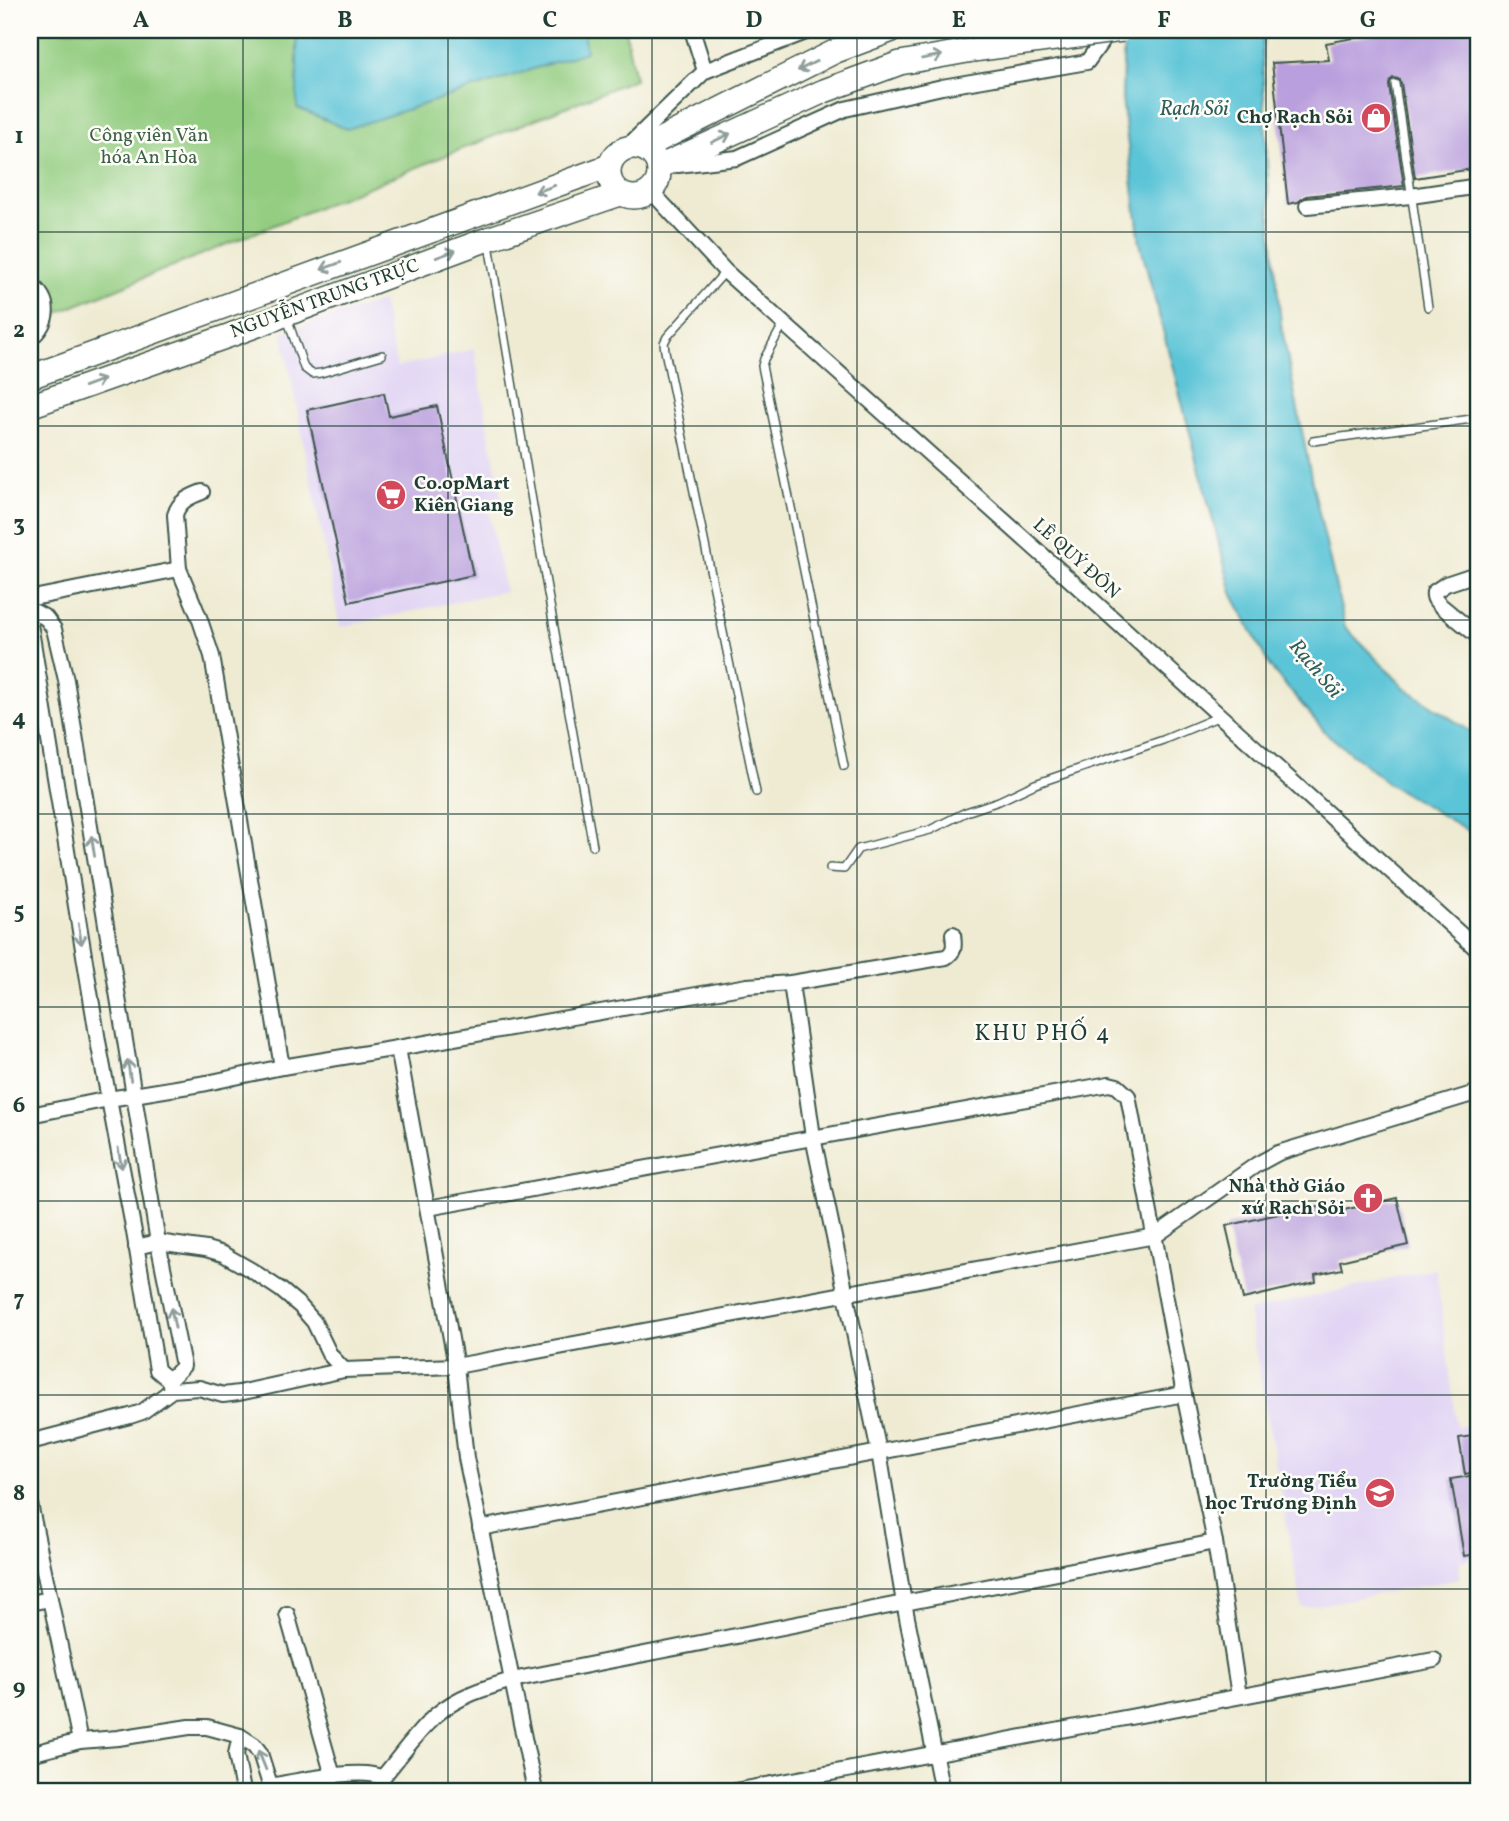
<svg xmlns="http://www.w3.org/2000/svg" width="1509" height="1821" font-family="Vollkorn,serif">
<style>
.built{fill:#e1d4f4}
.green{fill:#92cc7f;stroke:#58845a;stroke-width:2}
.water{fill:#5bc4d7;stroke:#3d8086;stroke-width:2}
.building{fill:#b99fdd}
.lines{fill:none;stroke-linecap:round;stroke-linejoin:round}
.service-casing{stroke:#3e574c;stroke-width:10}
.minor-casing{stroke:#3e574c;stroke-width:18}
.primary-casing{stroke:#3e574c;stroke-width:26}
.service{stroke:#fff;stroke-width:7}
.minor{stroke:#fff;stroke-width:14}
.primary{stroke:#fff;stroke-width:23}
.primary-bridge-casing{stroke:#3e574c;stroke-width:26;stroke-linecap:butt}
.primary-bridge{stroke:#fff;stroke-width:23}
.oneway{stroke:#8f9e9a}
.grid{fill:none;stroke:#1f3d34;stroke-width:2;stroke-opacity:0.55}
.labels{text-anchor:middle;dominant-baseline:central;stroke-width:5;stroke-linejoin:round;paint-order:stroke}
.poi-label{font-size:19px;font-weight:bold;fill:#1f3d34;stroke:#fdfcf7;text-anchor:end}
.park-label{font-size:19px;fill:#3c6147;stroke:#fdfcf7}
.street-label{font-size:19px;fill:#1f3d34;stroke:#fdfcf7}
.water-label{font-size:21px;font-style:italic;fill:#2e5f5d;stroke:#fdfcf7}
.quarter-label{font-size:23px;letter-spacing:2px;fill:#1f3d34;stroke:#fdfcf7}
.neatline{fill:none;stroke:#1f3d34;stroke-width:2.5}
.grid-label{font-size:23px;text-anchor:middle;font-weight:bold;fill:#1f3d34}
</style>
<rect width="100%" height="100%" fill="#fdfcf7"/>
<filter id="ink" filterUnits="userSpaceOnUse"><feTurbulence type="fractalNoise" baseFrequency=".0143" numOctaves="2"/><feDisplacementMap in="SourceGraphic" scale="14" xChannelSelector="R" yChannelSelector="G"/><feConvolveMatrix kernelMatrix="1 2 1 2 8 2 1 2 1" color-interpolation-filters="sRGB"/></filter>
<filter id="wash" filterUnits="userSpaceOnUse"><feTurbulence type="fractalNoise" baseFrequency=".00686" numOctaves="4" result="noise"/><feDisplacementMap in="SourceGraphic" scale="28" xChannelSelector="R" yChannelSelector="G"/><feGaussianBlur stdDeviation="1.57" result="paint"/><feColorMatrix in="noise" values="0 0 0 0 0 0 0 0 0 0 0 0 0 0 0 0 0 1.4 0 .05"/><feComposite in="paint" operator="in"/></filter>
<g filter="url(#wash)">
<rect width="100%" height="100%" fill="#efebd3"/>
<g class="built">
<path d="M382 301 397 367 474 349 502 502 488 507 505 591 340 627 282 332Z"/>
<path d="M1436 1269 1457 1427 1479 1424V1558L1460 1561 1459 1579 1302 1608 1248 1311Z"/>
</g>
<path class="green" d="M30 30H625L635 79 30 324Z"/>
<g class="water">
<path d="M297 30H583L586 52 347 129 297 108Z"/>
<path d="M1124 30H1264L1262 51 1269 203 1281 324 1312 482 1345 627 1405 688 1479 737V837L1389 784 1326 733 1270 667 1232 593 1140 243 1122 98Z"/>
</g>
<g id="blocks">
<g class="building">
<path d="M1398 30H1479V168L1415 178 1401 83 1398 79 1393 78 1390 81 1389 85 1404 186 1306 196 1298 202 1288 204 1272 63 1329 60 1326 43Z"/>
<path d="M384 393 389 416 437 406 473 575 349 602 307 410Z"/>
<path d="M1397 1198 1408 1245 1340 1261 1342 1269 1315 1275 1316 1282 1243 1299 1226 1226 1300 1209V1211L1333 1204 1335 1212Z"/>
<path d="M1479 1435V1471L1465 1474 1459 1438Z"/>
<path d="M1477 1475 1479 1486V1554L1464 1556 1451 1479Z"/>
</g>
</g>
</g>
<g filter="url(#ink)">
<use href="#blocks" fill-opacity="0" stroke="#3e574c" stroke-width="2"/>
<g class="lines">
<g class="service-casing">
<g id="service">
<path d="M1395 84 1428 307"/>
<path d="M489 244 542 560 593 846"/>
<path d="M725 272 667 337 664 343 665 351 756 792"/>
<path d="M287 318 304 368 312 374 321 373 382 355"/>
<path d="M784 323 764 359 762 366 844 766"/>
<path d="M1313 441 1479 418"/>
<path d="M830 868 844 869 858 849 930 830 966 812 999 801 1035 784 1163 740 1220 716"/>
</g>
</g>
<g class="minor-casing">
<g id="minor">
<path d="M692 30 705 71"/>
<path d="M626 148 705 71 811 30"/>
<path d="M678 165 737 158 845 109 942 87 1087 62 1102 41 1107 30"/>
<path d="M651 191 726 272 1077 586 1479 951"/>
<path d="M1307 206 1411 196 1479 186"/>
<path d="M30 284C52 300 50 322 30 339"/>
<path d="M179 569 175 515C179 501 189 497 202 492"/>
<path d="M1479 573 1446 584 1434 592C1433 598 1436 601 1440 605L1479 637"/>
<path d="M33 598 179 569 199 617 212 656 282 1067"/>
<path d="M35 612 46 618 54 629 66 680 158 1242 183 1366 169 1380"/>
<path d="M30 624 98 1041 134 1232 157 1370 169 1380 171 1389"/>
<path d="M791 983 813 1137 879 1452 904 1603 942 1791"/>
<path d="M398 1048 456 1366 466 1458 535 1791"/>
<path d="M30 1115 109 1099 207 1083 282 1067 398 1048 747 986 791 983 946 957C956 951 954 944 953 934"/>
<path d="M428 1208 1109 1084 1117 1086 1128 1096 1184 1394 1215 1542 1239 1696"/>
<path d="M136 1247 158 1242 206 1249 223 1254 251 1270 281 1290 300 1306 314 1322 330 1355 344 1370"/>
<path d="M30 1442 130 1416 142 1412 172 1390 199 1388 223 1395 239 1393 344 1370 456 1366 1155 1236 1256 1165 1278 1153 1479 1092"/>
<path d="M30 1504 80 1741"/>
<path d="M480 1528 1184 1394"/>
<path d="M30 1603 50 1599"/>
<path d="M287 1614 333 1776"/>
<path d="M240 1736 236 1754 243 1791"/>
<path d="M30 1754 80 1741 118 1738 189 1727H207L240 1736 254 1745 260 1753 272 1791"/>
<path d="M382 1778C399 1758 417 1732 436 1715 458 1696 485 1688 512 1680L1215 1542"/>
<path d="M270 1786C294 1782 364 1766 382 1778L384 1791"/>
<path d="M735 1791 1434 1660"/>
</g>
</g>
<g class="primary-casing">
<g id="primary">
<circle cx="634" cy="172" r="25"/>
<path d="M643 148 836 51 892 30"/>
<path d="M659 167 824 91 900 63 973 50"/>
<path d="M30 377 609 166"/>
<path d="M30 406 228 336 488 239 620 194"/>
</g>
</g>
<use href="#service" class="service"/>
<use href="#minor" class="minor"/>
<use href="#primary" class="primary"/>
<g class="primary-bridge-casing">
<path id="primary-bridge" d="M973 50 1122 30"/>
</g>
<use href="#primary-bridge" class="primary-bridge"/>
</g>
<defs><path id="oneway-shaft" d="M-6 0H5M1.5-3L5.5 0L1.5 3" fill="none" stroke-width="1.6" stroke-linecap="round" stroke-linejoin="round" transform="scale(1.75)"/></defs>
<g class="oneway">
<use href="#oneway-shaft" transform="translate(932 57) rotate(-10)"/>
<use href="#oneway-shaft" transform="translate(807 66) rotate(153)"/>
<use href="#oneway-shaft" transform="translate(721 138) rotate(-25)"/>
<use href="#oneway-shaft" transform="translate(545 189) rotate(160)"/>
<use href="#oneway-shaft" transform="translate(446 254) rotate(-20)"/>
<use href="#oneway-shaft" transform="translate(331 266) rotate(160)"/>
<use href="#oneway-shaft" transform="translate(94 383) rotate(-20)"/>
<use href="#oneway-shaft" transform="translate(93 846) rotate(-99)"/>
<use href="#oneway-shaft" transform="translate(80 934) rotate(81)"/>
<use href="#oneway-shaft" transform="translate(129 1070) rotate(-99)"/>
<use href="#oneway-shaft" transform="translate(120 1158) rotate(79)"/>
<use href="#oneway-shaft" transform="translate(173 1318) rotate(-102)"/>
<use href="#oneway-shaft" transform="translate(262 1760) rotate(-112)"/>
</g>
</g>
<path class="grid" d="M243 30V1791M448 30V1791M652 30V1791M857 30V1791M1061 30V1791M1266 30V1791M30 232H1479M30 426H1479M30 620H1479M30 814H1479M30 1007H1479M30 1201H1479M30 1395H1479M30 1589H1479"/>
<defs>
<g id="shop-disc" transform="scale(1.575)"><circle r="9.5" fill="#d1495b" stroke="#fdfcf7"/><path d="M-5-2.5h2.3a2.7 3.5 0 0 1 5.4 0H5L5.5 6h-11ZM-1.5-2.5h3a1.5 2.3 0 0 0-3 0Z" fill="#fff"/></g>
<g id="supermarket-disc" transform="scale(1.575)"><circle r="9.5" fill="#d1495b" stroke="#fdfcf7"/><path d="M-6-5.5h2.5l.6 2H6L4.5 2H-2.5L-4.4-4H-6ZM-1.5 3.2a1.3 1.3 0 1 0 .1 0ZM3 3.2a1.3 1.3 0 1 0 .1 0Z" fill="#fff"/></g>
<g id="church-disc" transform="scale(1.575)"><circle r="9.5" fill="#d1495b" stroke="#fdfcf7"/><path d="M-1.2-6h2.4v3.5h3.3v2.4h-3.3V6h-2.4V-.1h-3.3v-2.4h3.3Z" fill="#fff"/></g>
<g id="school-disc" transform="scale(1.575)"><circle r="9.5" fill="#d1495b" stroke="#fdfcf7"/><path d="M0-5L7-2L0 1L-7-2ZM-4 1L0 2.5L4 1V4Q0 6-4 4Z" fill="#fff"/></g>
</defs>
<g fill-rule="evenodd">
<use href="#shop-disc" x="1376" y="118"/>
<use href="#supermarket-disc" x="391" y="495"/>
<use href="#church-disc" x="1368" y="1198"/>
<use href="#school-disc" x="1380" y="1493"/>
</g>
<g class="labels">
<g class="poi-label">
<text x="1353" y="118">Chợ Rạch Sỏi</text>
<text x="414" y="484" text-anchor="start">Co.opMart<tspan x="414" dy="22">Kiên Giang</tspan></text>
<text x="1345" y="1187">Nhà thờ Giáo<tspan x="1345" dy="22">xứ Rạch Sỏi</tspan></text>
<text x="1357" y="1482">Trường Tiểu<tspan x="1357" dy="22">học Trương Định</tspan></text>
</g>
<g class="park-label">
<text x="149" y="136">Công viên Văn<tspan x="149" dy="22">hóa An Hòa</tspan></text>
</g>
<g class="street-label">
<text transform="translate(325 299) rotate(-20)">NGUYỄN TRUNG TRỰC</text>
<text transform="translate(1076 559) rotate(42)">LÊ QUÝ ĐÔN</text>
</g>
<g class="water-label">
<text x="1194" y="109">Rạch Sỏi</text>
<text transform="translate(1315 669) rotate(50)">Rạch Sỏi</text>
</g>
<g class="quarter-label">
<text x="1043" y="1034">KHU PHỐ 4</text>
</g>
</g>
<rect width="1509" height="1821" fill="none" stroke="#fdfcf7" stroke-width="77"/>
<rect x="38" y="38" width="1432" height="1745" class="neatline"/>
<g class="grid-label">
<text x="141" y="27">A</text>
<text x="345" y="27">B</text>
<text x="550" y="27">C</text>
<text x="754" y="27">D</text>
<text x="959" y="27">E</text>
<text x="1164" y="27">F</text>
<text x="1368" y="27">G</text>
<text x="19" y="143">1</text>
<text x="19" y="337">2</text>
<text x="19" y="531">3</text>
<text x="19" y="725">4</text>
<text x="19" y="918">5</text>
<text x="19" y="1112">6</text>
<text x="19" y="1306">7</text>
<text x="19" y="1500">8</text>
<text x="19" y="1694">9</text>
</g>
</svg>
